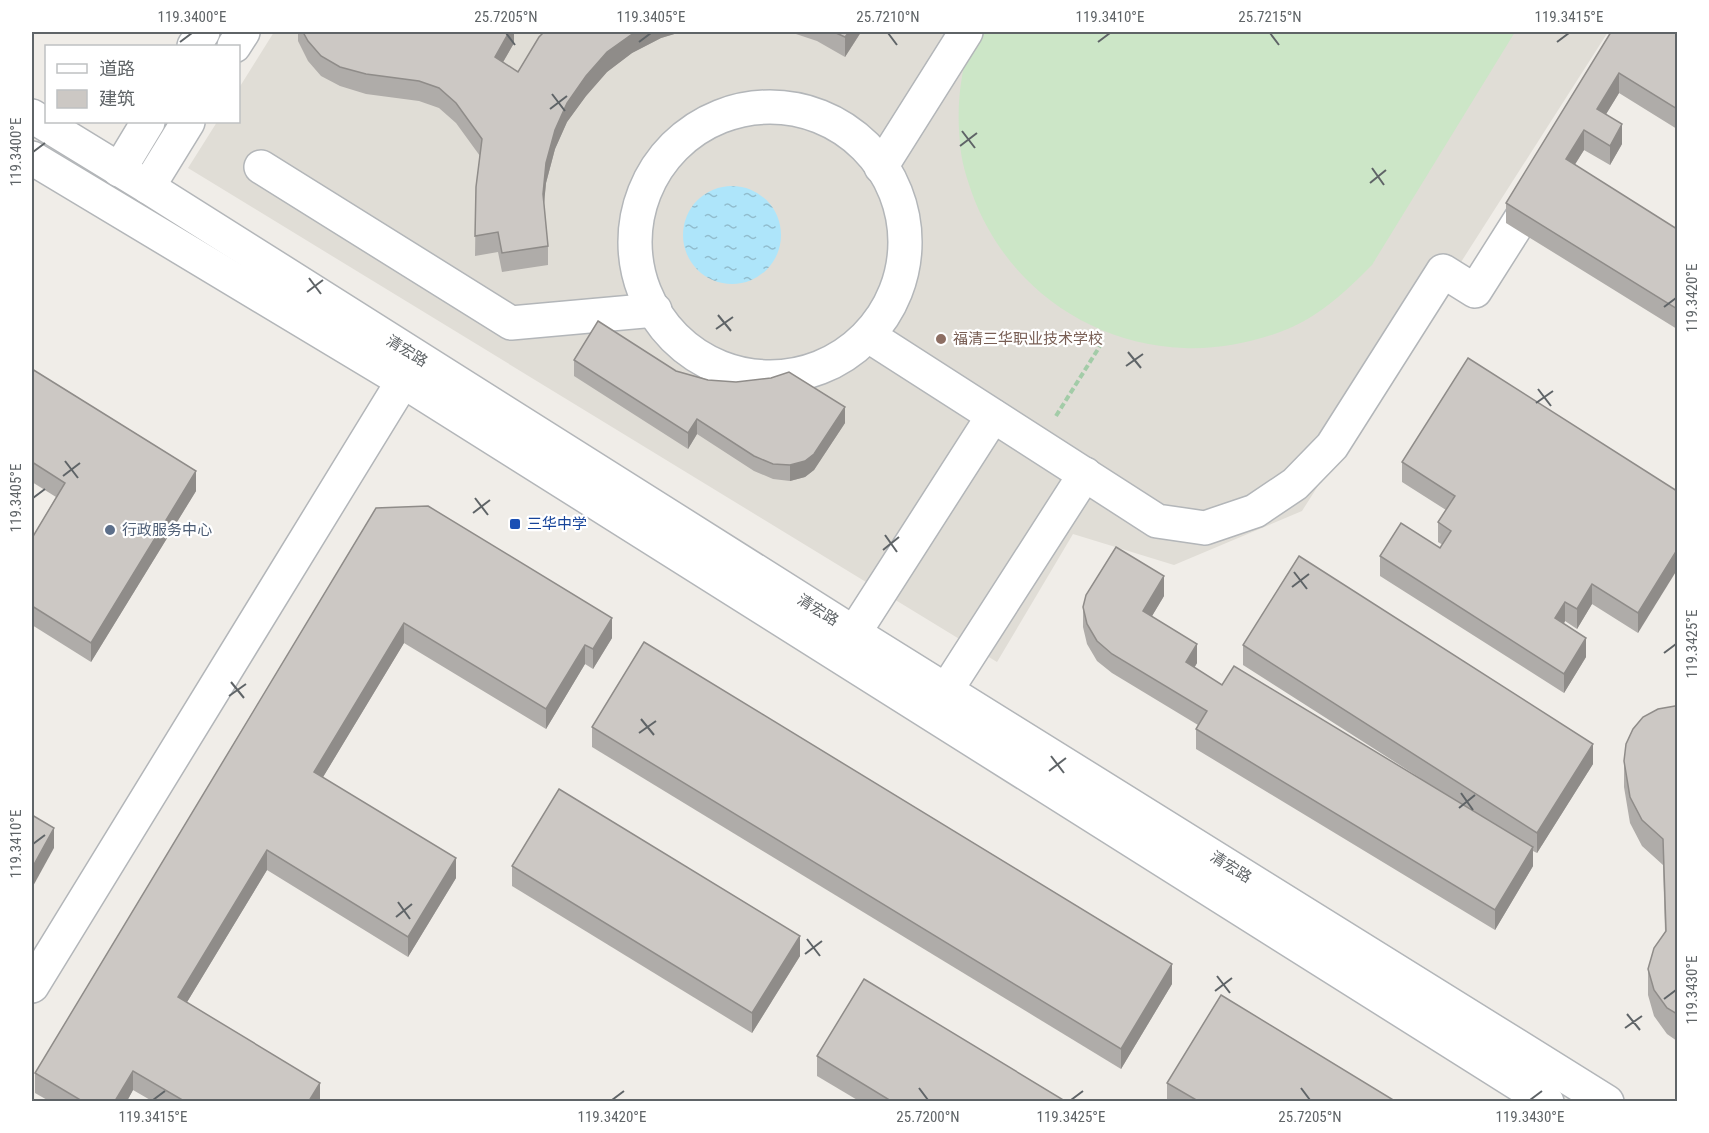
<svg xmlns="http://www.w3.org/2000/svg" width="1709" height="1133" font-family="'Roboto Condensed','Noto Sans SC',sans-serif">
<style>
.education{fill:#e0ddd6}
.pitch{fill:#cce6c7}
.water{fill:url(#water-ripples)}
.lines{fill:none;stroke-linecap:round;stroke-linejoin:round}
.minor-casing{stroke:#b3b6b9;stroke-width:36}
.path{stroke:#a3cca8;stroke-width:4;stroke-dasharray:6 3;stroke-linecap:butt}
.minor{stroke:#fff;stroke-width:33}
.wall{fill:#afaca9}
.shaded-wall{fill:#8f8c89}
.building{fill:#ccc8c4;stroke:#8f8c89;stroke-width:1.5}
.ticks{fill:none;stroke:#5f6467;stroke-width:2}
.education-dot{fill:#8d6e63;stroke:#fff;stroke-width:2}
.transit-dot{fill:#1a4fb4;stroke:#fff;stroke-width:2}
.service-dot{fill:#5c6f8a;stroke:#fff;stroke-width:2}
.labels{text-anchor:middle;dominant-baseline:central;stroke-width:4.5;stroke-linejoin:round;paint-order:stroke}
.education-label{font-size:15px;fill:#785e54;stroke:#fff;text-anchor:start}
.street-label{font-size:15px;fill:#5f6467;stroke:#fff}
.transit-label{font-size:15px;fill:#164399;stroke:#fff;text-anchor:start}
.service-label{font-size:15px;fill:#4e5e75;stroke:#fff;text-anchor:start}
.neatline{fill:none;stroke:#5f6467;stroke-width:2}
.ticks-label{font-size:15px;text-anchor:middle;fill:#5f6467}
</style>
<defs>
<pattern id="water-ripples" width="26" height="14" patternUnits="userSpaceOnUse" patternTransform="scale(1.5)"><rect width="26" height="14" fill="#aee5fa"/><path d="M2 4q2-2 4 0t4 0M15 11q2-2 4 0t4 0" fill="none" stroke="#91bdce"/></pattern>
</defs>
<rect width="100%" height="100%" fill="#f0ede8"/>
<path class="education" d="M274 32H1608L1302 511 1174 565 1073 534 997 662 188 168 217 122H238L239 88Z"/>
<path class="pitch" d="M973 32H1515L1372 265C1354 283 1336 301 1314 315 1279 338 1225 350 1184 348 1089 344 1007 286 973 196 967 179 961 161 960 143 956 102 961 71 973 32Z"/>
<circle class="water" cx="732" cy="235" r="49"/>
<g class="lines">
<g class="minor-casing">
<g id="minor">
<path d="M194 46 203 32"/>
<path d="M234 46 243 32"/>
<circle cx="770" cy="242" r="135"/>
<path d="M32 116 148 187 854 633 1607 1102"/>
<path d="M32 158 403 381 1547 1102"/>
<path d="M261 167 511 323 655 310"/>
<path d="M881 167 966 32"/>
<path d="M119 170 148 122"/>
<path d="M148 187 188 122"/>
<path d="M869 336 1157 521 1205 528 1255 511 1295 484 1332 446 1443 271 1475 291 1539 190"/>
<path d="M854 633 993 416"/>
<path d="M947 689 1085 474"/>
<path d="M32 986 403 381"/>
</g>
</g>
<path class="path" d="M1056 416 1100 346"/>
<use href="#minor" class="minor"/>
</g>
<g class="wall">
<path d="M298 32H514V43L503 62 518 72 544 32H681L661 38 632 53 607 72 586 96 567 122 555 149 546 183 544 203 548 246V265L502 272 498 252 475 256 476 187 480 156 456 123 439 108 419 101 366 94 340 86 321 76 308 61 298 41Z"/>
<path d="M790 32H861L845 57 817 41Z"/>
<path d="M1611 32H1677V129L1619 93 1606 114 1622 144 1610 165 1584 150 1574 165 1677 229V329L1506 223V203Z"/>
<path d="M574 360 676 371 845 423 814 470 805 477 790 481 773 479 754 471 697 434 688 449 574 376Z"/>
<path d="M32 369 196 491 91 662 32 625V538L56 497 32 482Z"/>
<path d="M1402 462 1677 491 1638 633 1592 604 1577 629 1565 621 1564 624 1586 657 1564 693 1380 576V556L1440 548 1443 545 1438 542V522L1446 510 1402 482Z"/>
<path d="M376 508 612 638 593 669 585 664 546 729 404 643 323 777 456 878 408 957 267 870 187 1002 320 1101H152L133 1090 127 1101H49L35 1093V1073Z"/>
<path d="M1164 596 1152 616 1197 663 1194 668 1222 685 1420 778 1243 665V645L1593 764 1537 853 1533 851V866L1495 930 1196 749V729L1198 725 1112 673 1097 661 1087 644 1083 627V607Z"/>
<path d="M1677 706V1041L1667 1034 1654 1016 1648 995V969L1665 932 1663 865 1642 846 1630 823 1624 787V761Z"/>
<path d="M592 727 1172 984 1121 1069 592 747Z"/>
<path d="M512 866 800 956 752 1033 512 886Z"/>
<path d="M817 1056 1065 1101H859L817 1076Z"/>
<path d="M1167 1083 1395 1101H1167Z"/>
</g>
<g class="shaded-wall">
<path d="M509 32H514V43L495 76V57Z"/>
<path d="M635 32H681L661 38 632 53 607 72 586 96 567 122 555 149 546 183 543 214V194L546 163 555 130 567 103 586 76 607 52Z"/>
<path d="M849 32H861L845 57V37Z"/>
<path d="M1619 73V93L1597 129V109Z"/>
<path d="M1622 124V144L1610 165V146Z"/>
<path d="M1584 130V150L1566 179V159Z"/>
<path d="M845 407V423L814 470 805 477 790 481V465Z"/>
<path d="M697 419V434L688 449V433Z"/>
<path d="M196 471V491L91 662V643Z"/>
<path d="M1677 550V570L1638 633V613Z"/>
<path d="M1164 576V596L1143 631V611Z"/>
<path d="M1592 584V604L1577 629V609Z"/>
<path d="M1565 602V621L1555 638V618Z"/>
<path d="M612 618V638L593 669V649Z"/>
<path d="M404 623V643L314 792V772Z"/>
<path d="M1586 638V657L1564 693V674Z"/>
<path d="M1197 644V663L1186 682V662Z"/>
<path d="M585 645V664L546 729V709Z"/>
<path d="M1593 744V764L1537 853V833Z"/>
<path d="M54 828V848L32 888V868Z"/>
<path d="M1533 847V866L1495 930V910Z"/>
<path d="M267 850V870L178 1017V997Z"/>
<path d="M456 858V878L408 957V937Z"/>
<path d="M800 936V956L752 1033V1013Z"/>
<path d="M1172 964V984L1121 1069V1049Z"/>
<path d="M133 1071V1090L127 1101H115Z"/>
<path d="M320 1083V1101H309Z"/>
</g>
<g class="building">
<path d="M303 32H509L495 57 518 72 539 37 544 32H635L607 52 586 76 567 103 555 130 546 163 543 194 548 246 502 253 498 232 475 236 476 187 482 139 456 103 439 88 419 81 366 74 340 67 321 56 308 41Z"/>
<path d="M834 32H849L845 37Z"/>
<path d="M1611 32H1677V109L1619 73 1597 109 1622 124 1610 146 1584 130 1566 159 1677 229V309L1506 203Z"/>
<path d="M598 321 676 371 708 380 736 382 771 378 789 372 845 407 814 454 805 461 790 465 773 464 754 456 697 419 688 433 574 360Z"/>
<path d="M1468 358 1677 491V550L1638 613 1592 584 1577 609 1565 602 1555 618 1586 638 1564 674 1380 556 1401 523 1440 548 1451 531 1438 522 1455 496 1402 462Z"/>
<path d="M32 369 196 471 91 643 32 606V538L65 483 32 462Z"/>
<path d="M428 506 612 618 593 649 585 645 546 709 404 623 314 772 456 858 408 937 267 850 178 997 320 1083 309 1101H184L133 1071 115 1101H82L35 1073 376 508Z"/>
<path d="M1116 547 1164 576 1143 611 1197 644 1186 662 1222 685 1234 666 1533 847 1495 910 1196 729 1207 711 1112 654 1097 641 1087 624 1083 607 1086 595Z"/>
<path d="M1299 556 1593 744 1537 833 1243 645Z"/>
<path d="M644 642 1172 964 1121 1049 592 727Z"/>
<path d="M1675 706H1677V1014L1667 1008 1654 990 1648 969 1654 948 1666 931 1663 839 1642 820 1630 797 1624 761 1626 744 1633 729 1643 717 1658 709Z"/>
<path d="M559 789 800 936 752 1013 512 866Z"/>
<path d="M32 815 54 828 32 868Z"/>
<path d="M864 979 1065 1101H891L817 1056Z"/>
<path d="M1221 995 1395 1101H1198L1167 1083Z"/>
</g>
<path class="ticks" d="M506 33 515 45M888 33 897 45M1270 33 1279 45M180 42 192 33M639 42 651 33M1098 42 1110 33M1557 42 1569 33M552 94 565 111M550 109 567 96M962 131 975 148M960 146 977 133M33 152 45 143M1372 168 1384 185M1370 183 1386 170M309 278 321 294M307 292 323 280M1664 307 1676 298M718 315 731 331M716 329 733 317M1128 352 1141 368M1126 366 1143 354M1538 389 1551 406M1536 403 1553 391M65 461 78 478M63 476 80 463M33 498 45 489M475 498 488 515M473 513 490 500M885 535 897 552M883 550 899 537M1294 572 1307 589M1292 587 1309 574M1664 653 1676 644M231 682 244 698M229 696 246 684M641 719 654 735M639 733 656 721M1051 756 1064 773M1049 771 1066 758M1461 793 1473 810M1459 808 1475 795M33 844 45 835M398 902 410 919M396 917 412 904M807 939 820 956M805 954 822 941M1217 976 1230 993M1215 991 1232 978M1664 999 1676 990M1627 1014 1640 1030M1625 1028 1642 1016M919 1088 928 1100M1301 1088 1310 1100M153 1100 165 1091M612 1100 624 1091M1071 1100 1083 1091M1530 1100 1542 1091"/>
<circle class="education-dot" cx="941" cy="339" r="6"/>
<rect class="transit-dot" x="509" y="518" width="12" height="12" rx="3"/>
<circle class="service-dot" cx="110" cy="530" r="6"/>
<g class="labels">
<g class="education-label">
<text x="953" y="339">福清三华职业技术学校</text>
</g>
<g class="street-label">
<text transform="translate(407 351) rotate(32)">清宏路</text>
<text transform="translate(818 610) rotate(32)">清宏路</text>
<text transform="translate(1231 867) rotate(32)">清宏路</text>
</g>
<g class="transit-label">
<text x="527" y="524">三华中学</text>
</g>
<g class="service-label">
<text x="122" y="530">行政服务中心</text>
</g>
</g>
<rect width="1709" height="1133" fill="none" stroke="#ffffff" stroke-width="66"/>
<rect x="45" y="45" width="195" height="78" fill="#ffffff" stroke="#bfc1c2" stroke-width="1.5"/>
<rect x="57" y="64" width="30" height="9" fill="#ffffff" stroke="#bfc1c2" stroke-width="1.5"/>
<text x="99" y="75" font-size="18" fill="#5f6467">道路</text>
<rect x="57" y="90" width="30" height="18" fill="#ccc8c4" stroke="#bfc1c2" stroke-width="1.5"/>
<text x="99" y="105" font-size="18" fill="#5f6467">建筑</text>
<rect x="33" y="33" width="1643" height="1067" class="neatline"/>
<g class="ticks-label">
<text x="192" y="22">119.3400°E</text>
<text x="506" y="22">25.7205°N</text>
<text x="651" y="22">119.3405°E</text>
<text x="888" y="22">25.7210°N</text>
<text x="1110" y="22">119.3410°E</text>
<text x="1270" y="22">25.7215°N</text>
<text x="1569" y="22">119.3415°E</text>
<text transform="translate(16 152) rotate(-90)" y="5">119.3400°E</text>
<text transform="translate(1692 298) rotate(-90)" y="5">119.3420°E</text>
<text transform="translate(16 498) rotate(-90)" y="5">119.3405°E</text>
<text transform="translate(1692 644) rotate(-90)" y="5">119.3425°E</text>
<text transform="translate(16 844) rotate(-90)" y="5">119.3410°E</text>
<text transform="translate(1692 990) rotate(-90)" y="5">119.3430°E</text>
<text x="153" y="1122">119.3415°E</text>
<text x="612" y="1122">119.3420°E</text>
<text x="928" y="1122">25.7200°N</text>
<text x="1071" y="1122">119.3425°E</text>
<text x="1310" y="1122">25.7205°N</text>
<text x="1530" y="1122">119.3430°E</text>
</g>
</svg>
